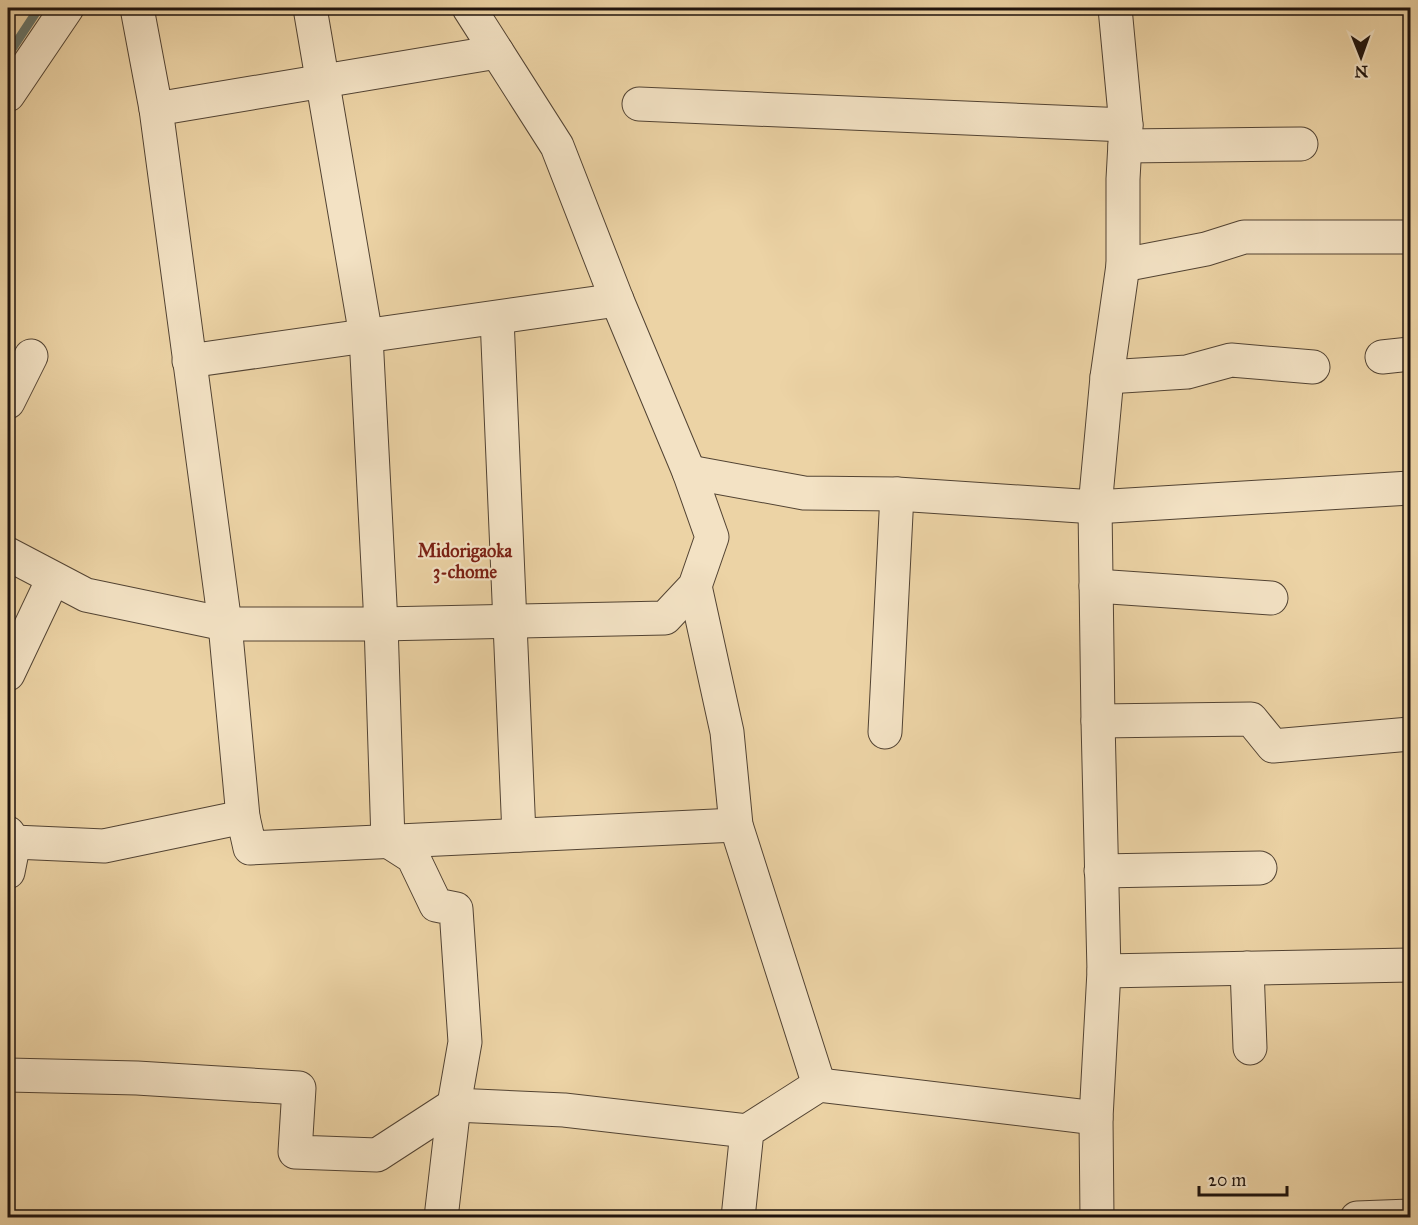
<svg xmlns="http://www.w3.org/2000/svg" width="1418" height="1225" font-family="'IM FELL Great Primer',serif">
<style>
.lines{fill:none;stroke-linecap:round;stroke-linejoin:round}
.stream{stroke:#68756b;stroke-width:9}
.minor-casing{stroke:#524333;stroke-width:35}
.minor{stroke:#f3e2c4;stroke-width:33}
.labels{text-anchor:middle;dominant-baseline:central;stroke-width:4.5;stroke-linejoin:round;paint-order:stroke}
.neighbourhood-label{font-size:18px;font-weight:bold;fill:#7a1f14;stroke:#f3e2c4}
</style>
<rect width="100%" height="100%" fill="#ecd3a5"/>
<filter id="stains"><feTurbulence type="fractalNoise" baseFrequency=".00333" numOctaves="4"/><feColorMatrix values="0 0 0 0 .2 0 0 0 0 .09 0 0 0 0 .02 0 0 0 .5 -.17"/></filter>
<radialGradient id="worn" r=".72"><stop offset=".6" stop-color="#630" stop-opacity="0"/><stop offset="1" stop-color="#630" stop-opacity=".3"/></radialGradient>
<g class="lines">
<path class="stream" d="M8 55 39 8"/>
<g class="minor-casing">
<g id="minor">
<path d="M137 8 156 109 225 624 243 817 250 848 736 825"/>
<path d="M310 8 366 336 381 624 388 841"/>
<path d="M8 95 67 8"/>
<path d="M639 104 1126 125"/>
<path d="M156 109 497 52"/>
<path d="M1125 146 1301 144"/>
<path d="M1123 265 1206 249 1244 237H1410"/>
<path d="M497 318 519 835"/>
<path d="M1382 357 1410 354"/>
<path d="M189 361 617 300"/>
<path d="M1107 377 1187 372 1231 360 1313 367"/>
<path d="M8 402 31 356"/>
<path d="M689 472 804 493 897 494 1095 507 1410 488"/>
<path d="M8 554 86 595 225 624H381L665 618 695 586 712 537 689 472 617 300 557 146 469 8"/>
<path d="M695 586 727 732 736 825 819 1085"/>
<path d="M1096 586 1271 598"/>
<path d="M8 674 53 579"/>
<path d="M1098 721 1251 719 1273 746 1410 734"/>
<path d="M885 732 897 494"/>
<path d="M8 833 14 842 8 872"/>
<path d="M388 841 413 857 436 905 456 909 465 1042 454 1105 441 1218"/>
<path d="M14 842 104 846 243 817"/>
<path d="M1101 871 1260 868"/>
<path d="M1247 968 1250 1048"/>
<path d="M1104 971 1410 965"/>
<path d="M8 1075 137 1078 299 1088 295 1152 377 1155 454 1105 564 1110 747 1131"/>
<path d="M738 1218 747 1131 819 1085 1096 1118"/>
<path d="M1097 1218 1096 1118 1104 971 1098 721 1095 507 1107 377 1123 265V179L1126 125 1115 8"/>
<path d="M1357 1218 1410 1216"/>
</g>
</g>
<use href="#minor" class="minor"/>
</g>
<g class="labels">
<g class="neighbourhood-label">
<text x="465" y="551">Midorigaoka<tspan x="465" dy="21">3-chome</tspan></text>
</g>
</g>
<rect width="1418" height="1225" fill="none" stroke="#ecd3a5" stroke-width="30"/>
<rect x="9" y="9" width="1400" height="1207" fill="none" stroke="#1e130d" stroke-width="3"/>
<rect x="15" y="15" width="1388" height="1195" fill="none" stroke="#1e130d" stroke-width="1.5"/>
<g transform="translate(1361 57) rotate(179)" stroke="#f3e2c4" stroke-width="4.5" paint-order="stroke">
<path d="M0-4.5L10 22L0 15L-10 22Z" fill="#1e130d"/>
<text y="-9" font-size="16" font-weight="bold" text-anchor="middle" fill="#1e130d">N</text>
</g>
<path d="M1199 1186v9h88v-9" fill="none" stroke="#1e130d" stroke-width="3"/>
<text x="1208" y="1186" font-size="18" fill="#1e130d" stroke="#f3e2c4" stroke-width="4.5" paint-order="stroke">20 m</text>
<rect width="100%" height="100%" filter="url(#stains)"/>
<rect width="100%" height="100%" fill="url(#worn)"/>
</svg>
